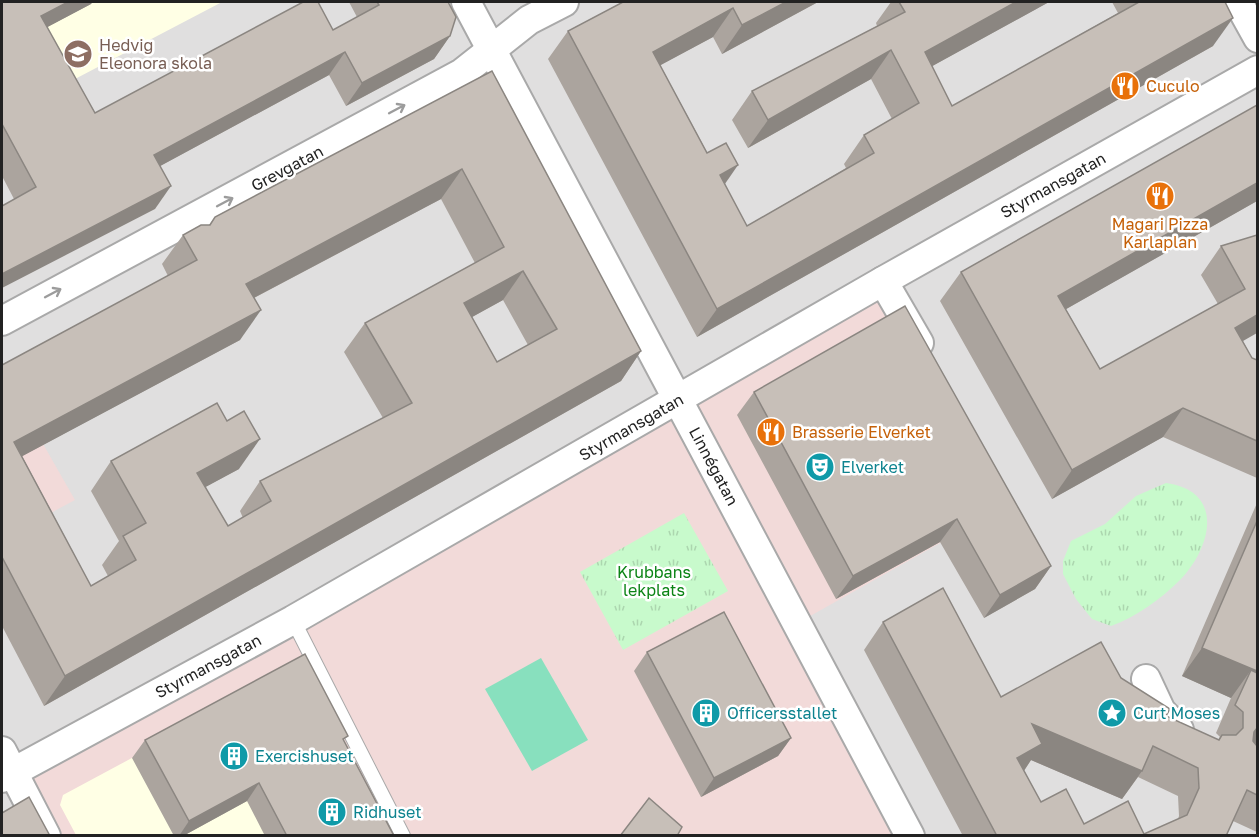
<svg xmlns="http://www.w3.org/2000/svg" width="1259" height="837" font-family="'Golos Text',sans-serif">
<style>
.residential{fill:#e0dfdf}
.commercial{fill:#f2dad9}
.education{fill:#ffffe5}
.park{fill:url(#park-tufts)}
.pitch{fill:#88e0be}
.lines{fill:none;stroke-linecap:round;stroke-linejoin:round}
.service-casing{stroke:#a9a9a9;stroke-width:16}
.minor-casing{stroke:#a9a9a9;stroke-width:32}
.service{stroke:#fff;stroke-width:14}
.minor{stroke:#fff;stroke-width:28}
.wall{fill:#aba49e;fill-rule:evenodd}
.shaded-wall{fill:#8b8681}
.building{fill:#c7bfb8;stroke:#8b8681;stroke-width:1.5;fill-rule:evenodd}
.oneway{stroke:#9c9c9c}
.labels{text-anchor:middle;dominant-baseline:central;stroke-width:5;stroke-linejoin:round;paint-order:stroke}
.education-label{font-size:16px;fill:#785e54;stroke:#fff;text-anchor:start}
.food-label{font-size:16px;fill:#c56008;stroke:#fff;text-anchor:start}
.street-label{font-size:16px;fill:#222;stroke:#fff}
.culture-label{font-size:16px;fill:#0d838f;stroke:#fff;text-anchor:start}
.park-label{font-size:16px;fill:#0c8416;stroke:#fff}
</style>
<defs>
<pattern id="park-tufts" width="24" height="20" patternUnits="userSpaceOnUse" patternTransform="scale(1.5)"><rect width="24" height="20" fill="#c8facc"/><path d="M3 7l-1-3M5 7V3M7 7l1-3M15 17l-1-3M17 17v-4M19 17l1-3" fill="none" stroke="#acd6af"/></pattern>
</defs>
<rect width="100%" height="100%" fill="#f2efe9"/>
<rect class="residential" x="2" y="2" width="1255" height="833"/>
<g class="commercial">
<path d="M884 288 1006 506 796 624 912 835H39L10 781Z"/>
<path d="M2 372 75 500 2 539Z"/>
</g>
<g class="education">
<path d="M5 2H222L54 90Z"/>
<path d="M292 672 380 835H76L60 805 63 795Z"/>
</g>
<g class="park">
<path d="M1166 483C1225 491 1212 547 1180 580 1161 599 1136 617 1111 626L1092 619 1076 599 1063 574V561L1071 541 1105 524 1136 496Z"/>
<path d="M684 513 728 591 623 650 580 572Z"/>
</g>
<path class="pitch" d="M541 658 588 740 532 771 485 689Z"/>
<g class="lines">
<g class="service-casing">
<path id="service" d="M293 620 403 836"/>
</g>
<g class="minor-casing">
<g id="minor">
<path d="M466 2 910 836"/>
<path d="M1238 2 1258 38"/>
<path d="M883 281 919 343"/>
<path d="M2 321 462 73 529 20 564 2"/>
<path d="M1146 679 1161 711 1179 730"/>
<path d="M2 751 46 836"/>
<path d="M2 778 293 620 883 281 1258 70"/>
</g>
</g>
<use href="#service" class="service"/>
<use href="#minor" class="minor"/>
</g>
<g class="wall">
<path d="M2 2 91 4 47 27 95 113 333 30 357 17 349 2H448L450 36 434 59 346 106 329 75 160 166 155 209 14 199 2 176Z"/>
<path d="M623 2H818L722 54 713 37 660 65 747 226 846 168 844 164 864 135 892 119 871 79 748 148 732 120 752 91 877 26 876 23 891 2H1049L932 66 952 106 1118 13 1112 2H1225L1213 46 697 337 548 59 568 31Z"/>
<path d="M492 71 641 351 621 381 44 706 2 626V365L168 276 162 264 183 235 209 225 215 217ZM441 199 475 263 365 323 344 352 383 418 260 481 240 511 243 518 228 526 205 487 239 469 111 461 91 491 119 541 102 565 108 576 91 586 22 456 240 340 254 298ZM503 300 528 345 497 362 472 317Z"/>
<path d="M1257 105V201L1066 309 1100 369 1218 304 1201 275 1221 246 1257 235 1243 341 1252 358 1257 360V478L1163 437 1052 499 940 301 961 272Z"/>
<path d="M754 392 1051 566 1035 589 984 618 940 542 836 599 737 415Z"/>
<path d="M1257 503V832L1233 821 1226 836H963L864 650 883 622 1001 697 1121 678 1166 716 1218 740 1220 737 1216 733 1231 698 1182 676ZM1031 760 1122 799 1138 777 1178 796 1179 816 1178 819 1144 834 1084 824 1041 802 1024 771Z"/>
<path d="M647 652 791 738 778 756 701 797 634 671Z"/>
<path d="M145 740 344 742 394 836H265L247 801 183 836H174L132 758Z"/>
</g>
<g class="shaded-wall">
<path d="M68 2H93L91 4 25 39 41 16Z"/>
<path d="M786 2H818L722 54 742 25Z"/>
<path d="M1016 2H1049L907 80 925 52Z"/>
<path d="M733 8 713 37 633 80 653 52Z"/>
<path d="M1233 18 1213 46 697 337 717 309Z"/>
<path d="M450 36 434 59 346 106 362 83Z"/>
<path d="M891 50 871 79 748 148 768 120Z"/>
<path d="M345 52 329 75 138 178 154 155Z"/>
<path d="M738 165 718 194 720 175Z"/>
<path d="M462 169 441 199 225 313 246 284Z"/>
<path d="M1257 183V201L1038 325 1058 296Z"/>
<path d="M171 186 155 209 2 288V274Z"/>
<path d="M523 271 503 300 443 333 464 303Z"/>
<path d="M261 310 240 340 2 467 14 442Z"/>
<path d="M1257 315V333L1215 357 1235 328Z"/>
<path d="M641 351 621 381 44 706 65 676Z"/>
<path d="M1183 408 1163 437 1052 499 1072 470Z"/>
<path d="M260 439 239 469 176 503 197 473Z"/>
<path d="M957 519 940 542 836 599 853 576Z"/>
<path d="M1051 566 1035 589 984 618 1000 595Z"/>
<path d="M1202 648 1257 671V693L1251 670 1231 698 1182 676Z"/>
<path d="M1032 724 1142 771 1122 799 1031 760 1023 772 998 786Z"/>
<path d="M1257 728V749L1240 753Z"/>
<path d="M791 738 778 756 701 797 714 778Z"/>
<path d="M259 783 247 801 183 836H179L189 821Z"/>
</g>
<g class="building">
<path d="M2 2H68L41 16 95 113 303 2H318L333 30 379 5 377 2H448L456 17 450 36 362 83 345 52 154 155 171 186 2 274V206L36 187 2 124Z"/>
<path d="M623 2H786L742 25 733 8 653 52 707 153 726 143 738 165 720 175 747 226 874 153 864 135 919 103 891 50 768 120 752 91 905 12 899 2H1016L925 52 952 106 1139 2H1225L1233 18 717 309 568 31Z"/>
<path d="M492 71 641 351 65 676 2 557V365L197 260 183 235 201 225H210L215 217ZM462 169 504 247 365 323 412 403 260 481 271 501 228 526 197 473 260 439 244 411 227 421 217 403 111 461 146 523 123 536 136 560 91 586 14 442 261 310 246 284ZM523 271 557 329 497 362 464 303Z"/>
<path d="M1257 105V183L1058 296 1100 369 1245 289 1221 246 1257 235V315L1235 328 1252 358 1257 360V441L1183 408 1072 470 961 272Z"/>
<path d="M905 306 1051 566 1000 595 957 519 853 576 754 392Z"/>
<path d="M1257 521V671L1202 648Z"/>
<path d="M943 588 1001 697 1101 642 1121 678 1170 709 1166 716 1219 740 1222 735H1236L1243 728V712L1235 705 1251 670 1257 673V728L1254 732 1253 741 1257 746V795L1247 790 1226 836H997L883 622ZM1032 724 1142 771 1153 746 1198 768 1199 788 1187 815 1144 834 1128 801 1084 824 1066 789 1041 802 1017 758 1042 744Z"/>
<path d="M724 612 791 738 714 778 647 652Z"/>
<path d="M305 654 348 736 343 739 394 836H287L259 783 189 821 145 740Z"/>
<path d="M29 797 50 836H2V813Z"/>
<path d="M649 798 682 827 677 836H620Z"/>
</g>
<defs><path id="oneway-shaft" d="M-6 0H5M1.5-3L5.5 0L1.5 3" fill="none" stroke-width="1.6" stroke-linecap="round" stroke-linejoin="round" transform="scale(1.5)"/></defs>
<g class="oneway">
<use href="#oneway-shaft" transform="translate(397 109) rotate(-28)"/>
<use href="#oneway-shaft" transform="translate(225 202) rotate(-28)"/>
<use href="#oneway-shaft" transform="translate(53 293) rotate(-28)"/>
</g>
<defs>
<g id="school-disc" transform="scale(1.5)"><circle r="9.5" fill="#8d6e63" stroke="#fff"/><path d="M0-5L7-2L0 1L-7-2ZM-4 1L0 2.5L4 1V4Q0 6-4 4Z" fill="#fff"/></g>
<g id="restaurant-disc" transform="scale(1.5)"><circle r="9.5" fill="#e8710a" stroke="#fff"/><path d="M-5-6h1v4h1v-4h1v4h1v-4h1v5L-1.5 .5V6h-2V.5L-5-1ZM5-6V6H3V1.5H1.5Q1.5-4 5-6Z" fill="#fff"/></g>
<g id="theatre-disc" transform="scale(1.5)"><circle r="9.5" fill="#0f9aa8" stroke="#fff"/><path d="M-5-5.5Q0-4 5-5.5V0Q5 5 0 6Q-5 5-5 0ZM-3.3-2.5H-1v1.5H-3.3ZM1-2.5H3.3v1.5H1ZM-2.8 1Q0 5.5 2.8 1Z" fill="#fff"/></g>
<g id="building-disc" transform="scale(1.5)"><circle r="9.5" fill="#0f9aa8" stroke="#fff"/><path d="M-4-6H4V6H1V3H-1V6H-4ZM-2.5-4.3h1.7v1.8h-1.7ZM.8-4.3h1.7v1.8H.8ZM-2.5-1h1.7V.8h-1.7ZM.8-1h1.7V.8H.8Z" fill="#fff"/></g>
<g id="sight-disc" transform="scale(1.5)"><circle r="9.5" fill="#0f9aa8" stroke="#fff"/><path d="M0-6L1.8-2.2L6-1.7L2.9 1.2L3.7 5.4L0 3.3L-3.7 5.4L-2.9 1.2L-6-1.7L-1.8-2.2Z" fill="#fff"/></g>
</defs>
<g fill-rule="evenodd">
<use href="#school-disc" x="78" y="54"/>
<use href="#restaurant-disc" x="1125" y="86"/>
<use href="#restaurant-disc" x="1160" y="196"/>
<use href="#restaurant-disc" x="771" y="432"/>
<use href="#theatre-disc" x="820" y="467"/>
<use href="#building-disc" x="706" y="713"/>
<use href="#sight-disc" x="1112" y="713"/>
<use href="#building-disc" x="234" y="756"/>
<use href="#building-disc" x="332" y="812"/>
</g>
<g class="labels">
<g class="education-label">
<text x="99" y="45">Hedvig<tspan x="99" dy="18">Eleonora skola</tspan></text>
</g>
<g class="food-label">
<text x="1146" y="86">Cuculo</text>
<text x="1160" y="224" text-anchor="middle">Magari Pizza<tspan x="1160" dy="18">Karlaplan</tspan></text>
<text x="792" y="432">Brasserie Elverket</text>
</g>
<g class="street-label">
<text transform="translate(287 168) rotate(-28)">Grevgatan</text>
<text transform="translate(1053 185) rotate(-29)">Styrmansgatan</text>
<text transform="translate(631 427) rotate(-30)">Styrmansgatan</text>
<text transform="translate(714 466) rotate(62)">Linnégatan</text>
<text transform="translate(208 666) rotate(-28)">Styrmansgatan</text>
</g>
<g class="culture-label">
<text x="841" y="467">Elverket</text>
<text x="727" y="713">Officersstallet</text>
<text x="1133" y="713">Curt Moses</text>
<text x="255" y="756">Exercishuset</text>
<text x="353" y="812">Ridhuset</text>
</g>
<g class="park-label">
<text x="654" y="572">Krubbans<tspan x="654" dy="18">lekplats</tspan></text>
</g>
</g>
<rect width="1259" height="837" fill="none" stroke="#222222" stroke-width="6"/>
</svg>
